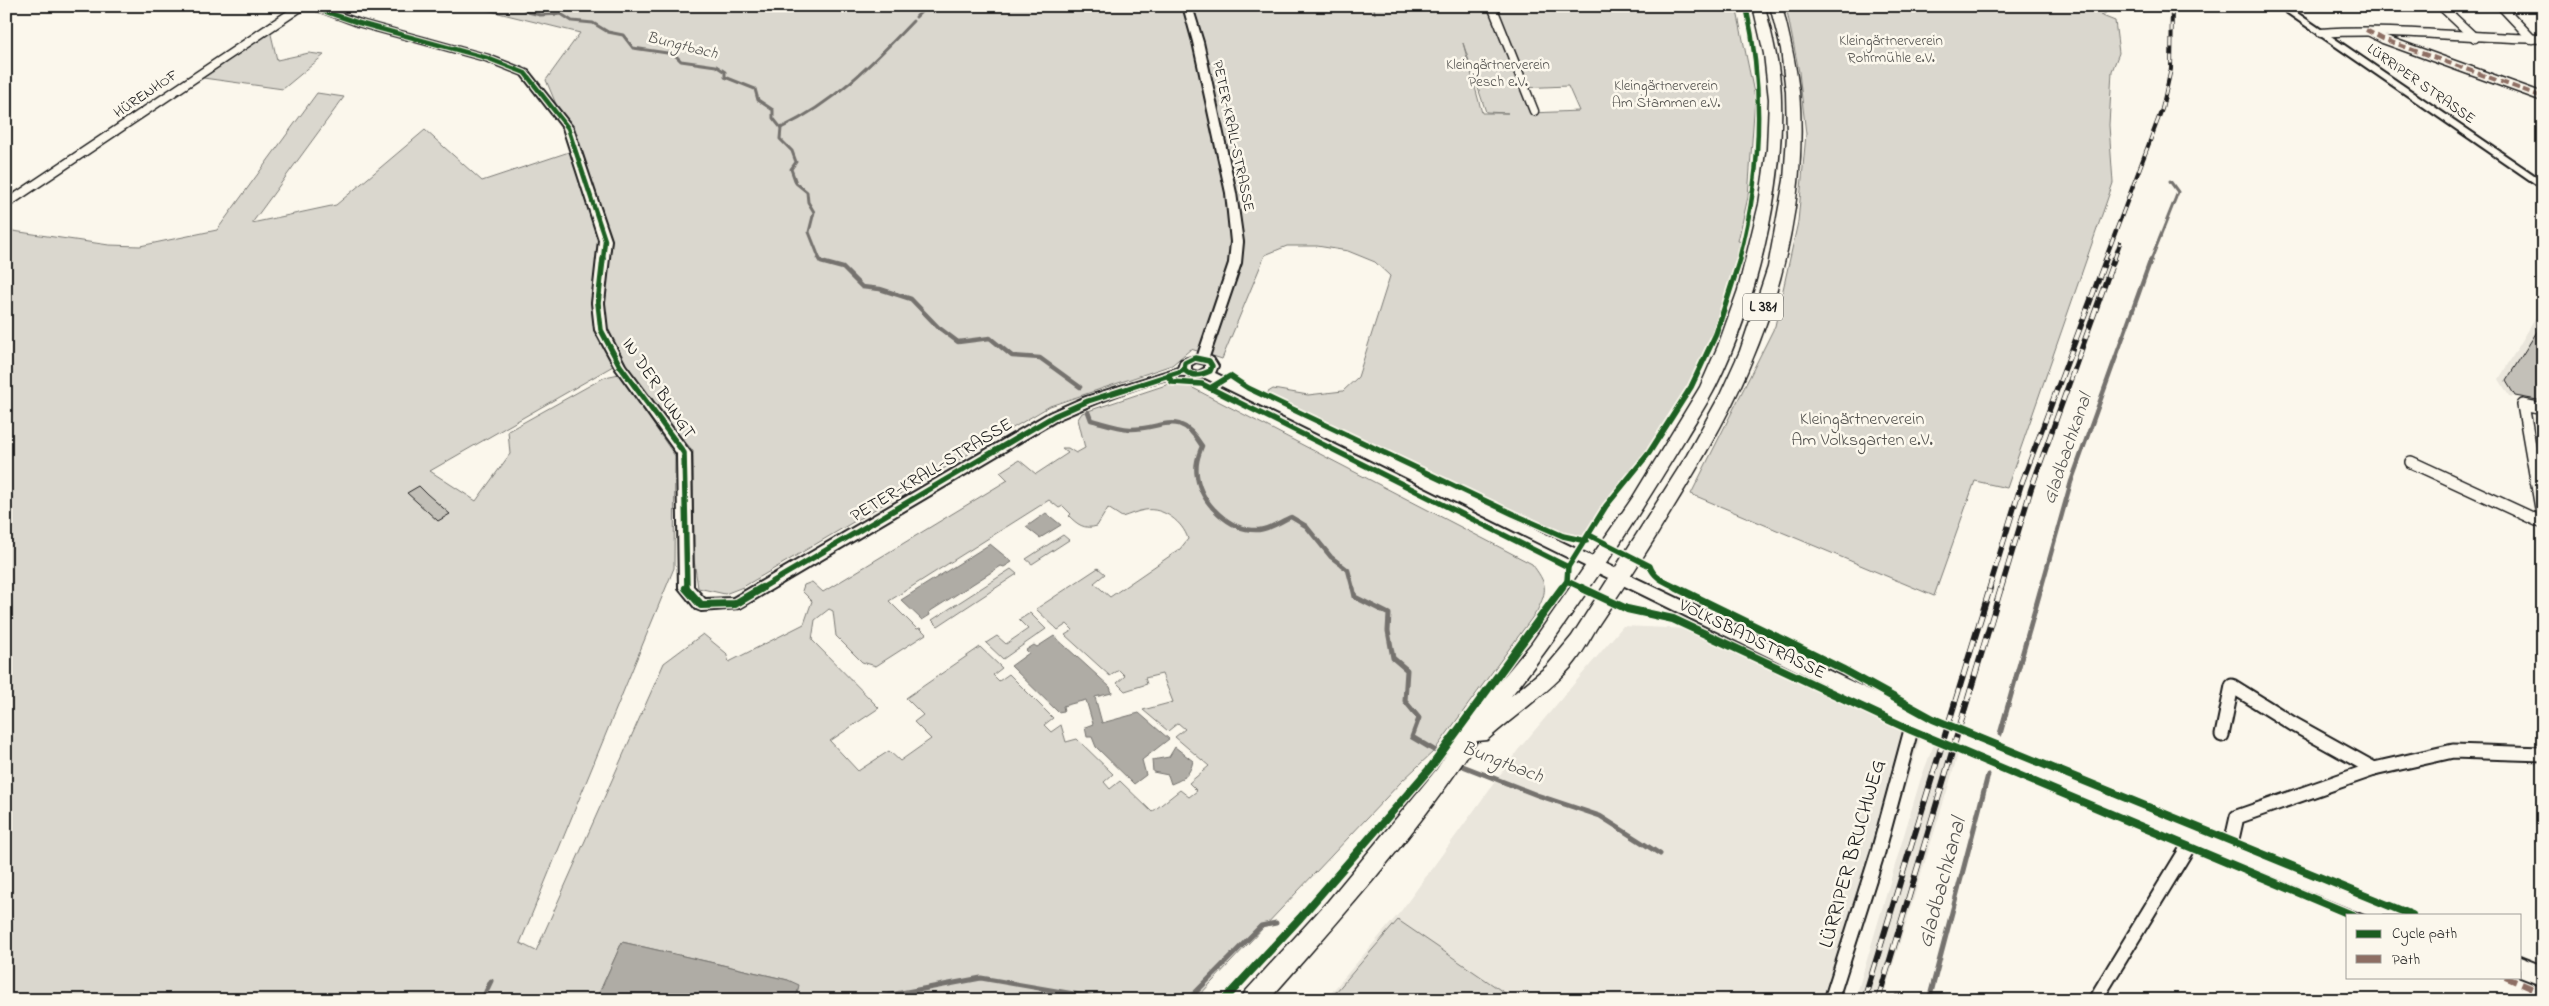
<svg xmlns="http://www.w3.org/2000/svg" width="2549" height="1006" font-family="'Indie Flower',sans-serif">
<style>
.built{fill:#eae6dc}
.green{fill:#dad7ce;stroke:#7b7a75;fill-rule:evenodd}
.water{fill:#afaca5;stroke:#74726e}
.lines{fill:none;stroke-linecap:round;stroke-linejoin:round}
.stream-far2{stroke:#74726e;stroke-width:3}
.stream-far1{stroke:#74726e;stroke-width:4.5}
.stream{stroke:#74726e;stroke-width:5}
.building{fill:#c3c0b8;stroke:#1c1c1c}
.minor-far2-casing{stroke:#1c1c1c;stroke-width:11}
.minor-far1-casing{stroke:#1c1c1c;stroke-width:14}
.minor-casing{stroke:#1c1c1c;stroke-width:17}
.tertiary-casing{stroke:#1c1c1c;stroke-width:4}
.secondary-casing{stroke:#1c1c1c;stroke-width:4}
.primary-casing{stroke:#1c1c1c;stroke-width:3}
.minor-far2{stroke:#fbf7ec;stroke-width:8}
.minor-far1{stroke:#fbf7ec;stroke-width:11}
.minor{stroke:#fbf7ec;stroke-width:13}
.tertiary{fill:#fbf7ec;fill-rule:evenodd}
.secondary{fill:#fbf7ec;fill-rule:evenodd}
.primary{fill:#fbf7ec;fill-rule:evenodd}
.rail-far2-casing{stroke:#1c1c1c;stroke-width:4}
.rail-far1-casing{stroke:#1c1c1c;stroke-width:5.5}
.rail-casing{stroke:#1c1c1c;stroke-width:6}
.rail-far2{stroke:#fbf7ec;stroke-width:2.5;stroke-dasharray:8;stroke-linecap:butt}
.rail-far1{stroke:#fbf7ec;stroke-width:4;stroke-dasharray:11;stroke-linecap:butt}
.rail{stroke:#fbf7ec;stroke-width:4.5;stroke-dasharray:13;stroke-linecap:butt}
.quiet-far1{stroke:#8d6e63;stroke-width:4;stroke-dasharray:8 4;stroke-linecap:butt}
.quiet{stroke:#8d6e63;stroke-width:6;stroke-dasharray:12 6;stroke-linecap:butt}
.cycleway-far2-casing{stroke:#fbf7ec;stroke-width:7}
.cycleway-far1-casing{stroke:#fbf7ec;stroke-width:9}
.cycleway-casing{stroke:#fbf7ec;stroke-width:11}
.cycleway-far2{stroke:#1b5e20;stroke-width:4.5}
.cycleway-far1{stroke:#1b5e20;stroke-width:5.5}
.cycleway{stroke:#1b5e20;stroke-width:8}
.labels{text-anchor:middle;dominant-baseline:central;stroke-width:5;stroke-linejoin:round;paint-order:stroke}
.far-park-label{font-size:15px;fill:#555451;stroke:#fbf7ec}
.far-street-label{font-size:15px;fill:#1c1c1c;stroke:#fbf7ec}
.far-water-label{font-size:16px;font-style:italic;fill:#575653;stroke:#fbf7ec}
.shield{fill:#fbf7ec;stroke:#5f5e5a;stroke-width:1}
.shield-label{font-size:16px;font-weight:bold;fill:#1c1c1c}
.street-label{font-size:18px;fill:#1c1c1c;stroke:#fbf7ec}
.park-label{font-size:18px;fill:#555451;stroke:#fbf7ec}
.water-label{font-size:19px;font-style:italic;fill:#575653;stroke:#fbf7ec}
.near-street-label{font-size:21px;fill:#1c1c1c;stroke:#fbf7ec}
.near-water-label{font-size:22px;font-style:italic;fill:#575653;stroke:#fbf7ec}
</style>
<rect width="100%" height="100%" fill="#fbf7ec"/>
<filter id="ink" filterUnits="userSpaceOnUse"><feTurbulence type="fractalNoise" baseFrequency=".02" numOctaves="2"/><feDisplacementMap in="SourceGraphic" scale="10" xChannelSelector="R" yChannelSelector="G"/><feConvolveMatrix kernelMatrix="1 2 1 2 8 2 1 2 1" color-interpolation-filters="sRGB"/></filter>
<g filter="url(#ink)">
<g class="built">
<path d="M2543 306V402L2509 396 2499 379Z"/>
<path d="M1623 626 1690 629 1920 739 1839 1000H1325L1401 911 1518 750Z"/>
<path d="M1934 744 1958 754 1947 791 1882 1000H1855L1920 781Z"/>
</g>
<g class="green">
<path d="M470 6H1373L1375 14 1374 6H1736L1755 98 1748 197 1738 241 1743 242C1725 314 1699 378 1657 441 1635 474 1606 505 1582 537L1552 529 1265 394 1273 389 1308 395 1343 391 1358 377 1390 276 1375 262 1348 251 1317 246H1287L1265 255 1222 359 1191 349 1172 365 1050 406 743 587 725 594 698 588 694 560 693 451 636 385 601 330 613 366 430 471 476 501 510 454 508 431 605 377 619 374 675 456 674 568 520 943 536 951 664 663 703 634 726 653 729 662 804 624 812 601 802 591 804 585 812 582 823 592 1008 480 1000 472 1019 460 1036 474 1068 453 1062 448H1068L1076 453 1085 448 1078 419 1082 413 1172 383 1191 387 1532 564C1547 584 1548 589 1537 611L1434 751 1401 782 1195 1000H790L797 994 788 980 622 942 596 1000H6V230L109 245 140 246 217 230 317 93 344 97 252 223 336 205 425 130 482 181 575 150 546 80 580 33ZM1463 43 1486 112 1508 113H1482ZM1568 86 1579 111 1531 113 1520 88ZM1049 500 1059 508 1063 506 1071 514 1069 516C1077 524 1084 530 1097 526L1108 508 1122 517C1129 515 1137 511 1145 510 1163 507 1183 522 1188 539L1180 549 1110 597 1094 583 1105 574 1098 568 1036 609 1058 630 1067 624 1073 630 1065 635 1110 676 1119 670 1125 676 1117 683 1125 691 1147 684 1145 678 1162 674 1173 702 1143 710 1168 731 1178 723 1185 729 1175 737 1209 766 1189 783 1197 791 1189 797 1180 790 1152 812 1120 781 1110 789 1104 782 1113 774 1077 739 1066 742 1061 725 1051 732 1044 725 1053 718 1009 674 999 681 993 675 1002 668 980 647 906 698 923 715 914 722 931 739 900 761 889 751 858 771 830 741 879 708 812 640 815 620 829 609 833 611 836 636 862 662 876 666 926 634 920 628 917 629 889 601Z"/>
<path d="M1786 6H2107L2106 13 2100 15 2115 21 2119 53 2112 71 2109 125 2113 183 2007 488 1975 481 1934 596 1691 494 1775 326 1798 222 1806 134 1799 72Z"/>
<path d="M270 30 277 60 309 53 324 55 283 89 196 77Z"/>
<path d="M1063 535 1069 540 1032 564 1026 559Z"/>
<path d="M1011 569 1017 574 938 626 932 620Z"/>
<path d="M1030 613 1046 629 1003 659 986 643 997 636 1006 644 1028 629 1019 620Z"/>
<path d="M1398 920 1515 1000H1329Z"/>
</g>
<g class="water">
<path d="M1046 513 1061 525 1040 538 1026 527Z"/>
<path d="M990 544 1012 562 1004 567 1001 566 929 612 930 615 922 620 901 600Z"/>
<path d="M1054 636 1110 687 1112 693 1095 697 1102 723 1139 713 1169 739 1142 760 1146 775 1134 784 1096 747 1092 737H1087L1085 727 1093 724 1086 700 1063 706 1064 711 1058 712 1011 666 1029 653 1026 650 1034 645 1037 647Z"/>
<path d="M1175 747 1193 761C1190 775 1184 779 1171 784L1168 775 1153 772 1152 760 1169 757Z"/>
<path d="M622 942 788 980 799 985 797 994 790 1000H596Z"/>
</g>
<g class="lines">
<g class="stream-far2">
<path d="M520 6 528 12 540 15 561 14 572 21 593 23 608 32 623 35 633 48 674 54 681 61 716 66 725 72V77L755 89 758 100 773 110V118L781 128 780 139 792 151 796 162 791 169 796 183 807 192 808 202 814 212 809 232 820 260"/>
<path d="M916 17 927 6"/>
<path d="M781 128C834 103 873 63 913 21"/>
<path d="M2151 260 2178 192 2170 181"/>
</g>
<g class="stream-far1">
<path d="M819 259 821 262 843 268 862 287 880 289 911 299 938 327 958 342 990 338 1012 356 1040 358 1080 387"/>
<path d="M1088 412 1091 420C1103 423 1117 428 1130 429 1163 430 1178 407 1202 446 1198 456 1195 465 1197 476 1201 503 1230 532 1259 530 1270 529 1281 521 1291 517L1306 526 1331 557 1348 570 1353 589"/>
<path d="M2041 589 2071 482 2151 259"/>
</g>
<g class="stream">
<path d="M1353 588 1355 597 1389 614 1388 631 1393 658 1407 670 1405 701 1419 718 1412 737 1449 759"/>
<path d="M2000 734 2041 588"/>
<path d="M1455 763 1537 795 1600 816 1660 854"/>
<path d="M1897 996 1903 1000"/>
<path d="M482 1000 491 981"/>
<path d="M875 1000 880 997 981 978 1109 1000"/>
<path d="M1188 1000 1261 926 1276 923"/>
<path d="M1929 1000 1988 775"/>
</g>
</g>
<g class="building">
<path d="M2543 322V401L2515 396 2506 381Z"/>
<path d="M419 486 427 494 450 514 438 521 407 493Z"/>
</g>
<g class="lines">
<g class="minor-far2-casing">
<g id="minor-far2">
<path d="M1492 6 1534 111"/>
<path d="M2441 6 2475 38"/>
<path d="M2501 6 2532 39"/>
<path d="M2370 32 2383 39 2543 97"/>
<path d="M2321 33C2395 28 2469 38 2543 39"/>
<path d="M6 204 302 6"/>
</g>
</g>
<g class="minor-far1-casing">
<g id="minor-far1">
<path d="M2543 409 2523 405 2543 520"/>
<path d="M2411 462 2543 523"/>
</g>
</g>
<g class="minor-casing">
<g id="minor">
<path d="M2222 735 2232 686 2293 724 2374 769"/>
<path d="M2230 848 2237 817 2374 769 2453 751 2543 754"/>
<path d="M1831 1000 1878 852 1914 719"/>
<path d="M2095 1000 2188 847 2190 832"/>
</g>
</g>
<g class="tertiary-casing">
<g id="tertiary">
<path d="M305 6H319L362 21 490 56 528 71 573 128 611 240 604 303 607 330 625 365 691 453 693 586 705 599 733 598 1049 413 1083 398 1178 368 1181 360 1198 355 1229 263 1231 242 1226 193 1193 42 1183 6H1192L1203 42 1236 193 1243 242 1241 263 1209 357 1213 358 1218 366 1215 373 1601 561 1603 565 1601 569H1591L1205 378C1196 381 1187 374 1179 376 1140 385 1095 403 1059 419L740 608 701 611 696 609 679 588 677 454 616 369 595 330 592 303 599 240 563 128 522 75 484 60 356 25ZM1196 362 1205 364V368L1198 372 1191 370V365Z"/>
<path d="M2277 6H2287L2543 181V189Z"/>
</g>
</g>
<g class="secondary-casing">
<g id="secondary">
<path d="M1596 559 1936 722 2399 908 2402 915H2367L1922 732 1590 569 1588 565 1590 561Z"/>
<path d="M2520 957 2543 966V986L2520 977Z"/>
</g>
</g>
<g class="primary-casing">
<path id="primary" d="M1753 6H1765C1772 37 1781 69 1781 101 1784 188 1755 308 1716 386 1707 404 1695 422 1685 439 1663 475 1641 511 1618 546 1583 597 1550 648 1511 696L1547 666 1572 636 1687 455 1720 395 1740 351 1768 267 1784 180 1787 136 1786 92 1781 49 1770 6H1782C1789 35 1796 63 1799 92 1807 186 1785 286 1747 372 1723 428 1689 481 1658 533 1639 564 1619 594 1599 624 1590 638 1583 653 1572 666 1547 694 1515 715 1487 740L1477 741C1417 834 1342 917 1269 1000H1241L1245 992 1328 901 1437 769 1473 714 1531 644 1633 497 1700 387 1718 346 1738 290 1759 204 1767 149 1769 99 1764 54Z"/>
</g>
<use href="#minor-far2" class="minor-far2"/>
<use href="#minor-far1" class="minor-far1"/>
<use href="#minor" class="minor"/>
<use href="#tertiary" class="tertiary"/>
<use href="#secondary" class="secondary"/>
<use href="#primary" class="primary"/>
<g class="rail-far2-casing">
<g id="rail-far2">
<path d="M2105 260 2162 109 2171 69 2172 6"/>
<path d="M2114 260 2120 243"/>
</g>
</g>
<g class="rail-far1-casing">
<g id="rail-far1">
<path d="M1989 589 2021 485 2106 259"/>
<path d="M2001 589 2031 489 2114 259"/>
</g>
</g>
<g class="rail-casing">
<g id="rail">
<path d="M1864 1000 1990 588"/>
<path d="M1878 1000 2001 588"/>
</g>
</g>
<use href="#rail-far2" class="rail-far2"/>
<use href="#rail-far1" class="rail-far1"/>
<use href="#rail" class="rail"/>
<path class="quiet-far1" d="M2366 30 2383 39 2543 97"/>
<path class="quiet" d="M2505 977 2543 993"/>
<g class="cycleway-far2-casing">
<g id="cycleway-far2">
<path d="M309 6 359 23 487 58 525 73 568 128 605 240 603 260"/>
<path d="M1739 260C1761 176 1765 91 1746 6"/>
</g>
</g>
<g class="cycleway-far1-casing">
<g id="cycleway-far1">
<path d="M603 259 598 303 601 330 620 366 684 453 687 589"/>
<path d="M1195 358 1209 361 1212 366 1210 371C1201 375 1191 378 1184 369L1185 363Z"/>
<path d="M1168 376 1172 382 1202 384 1568 567"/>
<path d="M1210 388 1230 376 1248 388 1513 514 1563 536 1586 541"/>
<path d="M1589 535 1650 566C1654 579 1668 583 1680 589"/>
<path d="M1567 581 1584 589"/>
<path d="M760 589 1054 416 1088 401 1185 370"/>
<path d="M1561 589 1567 581 1568 567 1606 506 1649 453 1691 387 1716 334 1740 259"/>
</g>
</g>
<g class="cycleway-casing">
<g id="cycleway">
<path d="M686 588 701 605 735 604 762 588"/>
<path d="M1582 588 1627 609 1673 619 1911 730 2352 915"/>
<path d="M1677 588 1842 669 1933 719 2412 915"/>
<path d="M1224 1000 1300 918 1431 767 1562 588"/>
</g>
</g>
<use href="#cycleway-far2" class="cycleway-far2"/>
<use href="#cycleway-far1" class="cycleway-far1"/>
<use href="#cycleway" class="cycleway"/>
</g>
</g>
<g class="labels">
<g class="far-park-label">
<text x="1891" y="41">Kleingärtnerverein<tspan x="1891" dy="17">Rohrmühle e.V.</tspan></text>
<text x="1498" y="65">Kleingärtnerverein<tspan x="1498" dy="17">Pesch e.V.</tspan></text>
<text x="1666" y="86">Kleingärtnerverein<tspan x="1666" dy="17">Am Stammen e.V.</tspan></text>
</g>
<g class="far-street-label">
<text transform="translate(2421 84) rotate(35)">LÜRRIPER STRASSE</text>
<text transform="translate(146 94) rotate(-34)">HÜRENHOF</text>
<text transform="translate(1233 136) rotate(78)">PETER-KRALL-STRASSE</text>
</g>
<g class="far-water-label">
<text transform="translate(682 46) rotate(14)">Bungtbach</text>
</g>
<rect class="shield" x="1743" y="293.5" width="40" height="27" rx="4"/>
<g class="shield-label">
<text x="1763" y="307">L 381</text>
</g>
<g class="street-label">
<text transform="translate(658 389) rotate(56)">IN DER BUNGT</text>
<text transform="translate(932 471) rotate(-31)">PETER-KRALL-STRASSE</text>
<text transform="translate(1752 640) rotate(26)">VOLKSBADSTRASSE</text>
</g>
<g class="park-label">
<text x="1862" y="420">Kleingärtnerverein<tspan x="1862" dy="21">Am Volksgarten e.V.</tspan></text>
</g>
<g class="water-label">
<text transform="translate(2068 449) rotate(-71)">Gladbachkanal</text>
<text transform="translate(1502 763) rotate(21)">Bungtbach</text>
</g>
<g class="near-street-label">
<text transform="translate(1853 854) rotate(-74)">LÜRRIPER BRUCHWEG</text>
</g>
<g class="near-water-label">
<text transform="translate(1943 883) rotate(-75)">Gladbachkanal</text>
</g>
</g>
<rect width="2549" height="1006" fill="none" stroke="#fbf7ec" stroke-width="25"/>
<rect x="12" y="12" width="2524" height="981" fill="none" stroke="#1c1c1c" stroke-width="2" filter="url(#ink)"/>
<rect x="2346" y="914" width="175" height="65" fill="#fbf7ec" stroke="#a29f99"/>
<rect x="2356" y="930" width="25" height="8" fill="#1b5e20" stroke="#a29f99"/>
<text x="2392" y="938" font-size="15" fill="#1c1c1c">Cycle path</text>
<rect x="2356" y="955" width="25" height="8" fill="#8d6e63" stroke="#a29f99"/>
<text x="2392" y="964" font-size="15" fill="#1c1c1c">Path</text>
</svg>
